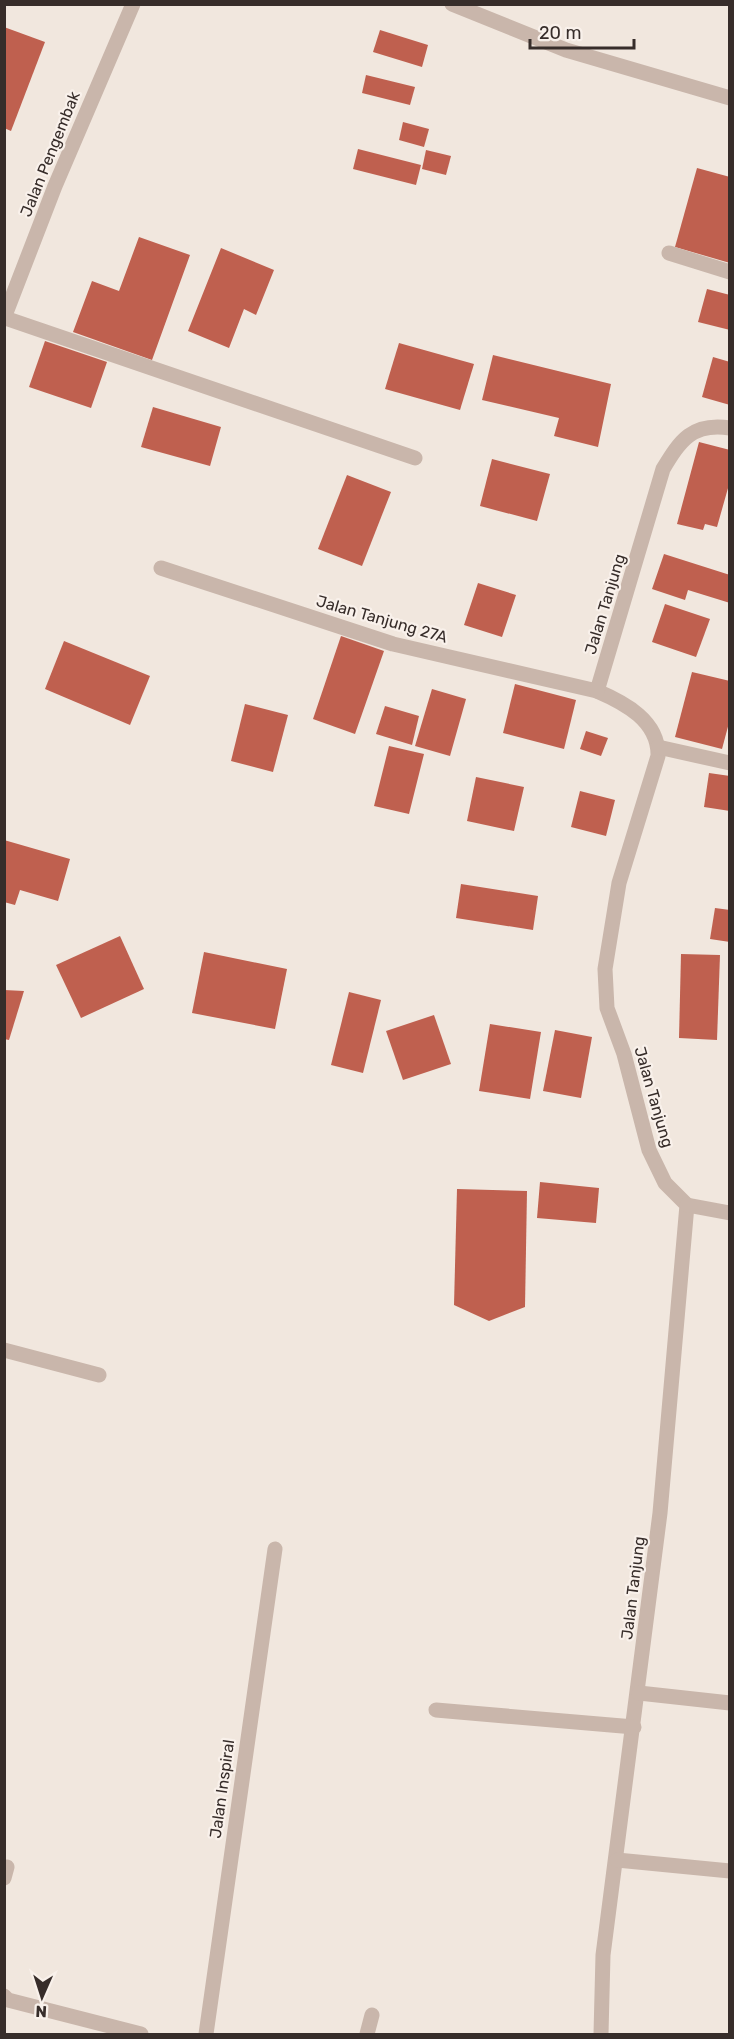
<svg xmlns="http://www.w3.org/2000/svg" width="734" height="2039" font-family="Rubik,sans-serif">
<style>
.building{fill:#bf604f}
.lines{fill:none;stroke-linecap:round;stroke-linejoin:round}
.minor{stroke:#c9b6ab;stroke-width:15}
.labels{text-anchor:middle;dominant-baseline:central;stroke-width:4.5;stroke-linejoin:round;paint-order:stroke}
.street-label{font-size:16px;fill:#372d2a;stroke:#f9f1eb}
</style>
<rect width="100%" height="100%" fill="#f1e7de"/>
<g class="building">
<path d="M4 27 45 42 11 131 4 128Z"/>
<path d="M380 30 428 45 422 67 373 52Z"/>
<path d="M366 75 415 87 410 105 362 93Z"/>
<path d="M403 122 429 129 424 147 399 140Z"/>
<path d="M358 149 421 165 416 185 353 169Z"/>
<path d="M426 150 451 156 446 175 422 169Z"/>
<path d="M697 168 730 177V263L675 247Z"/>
<path d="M139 237 190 255 152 360 73 332 92 281 119 291Z"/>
<path d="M221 248 274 270 256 315 244 309 229 348 188 331Z"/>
<path d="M707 289 730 295V330L698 322Z"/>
<path d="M45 341 107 362 91 408 29 387Z"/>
<path d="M399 343 474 364 460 410 385 389Z"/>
<path d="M493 355 611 384 598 447 554 436 559 418 482 400Z"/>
<path d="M713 357 730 362V405L702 397Z"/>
<path d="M153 407 221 427 210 466 141 447Z"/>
<path d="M699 442 730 450V481L717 527 705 524 703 530 677 524Z"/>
<path d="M492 459 550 474 537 521 480 506Z"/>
<path d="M347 475 391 492 362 566 318 549Z"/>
<path d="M664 554 730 575V603L688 590 685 600 652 589Z"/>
<path d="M478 583 516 595 502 637 464 625Z"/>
<path d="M665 604 710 619 696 657 652 642Z"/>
<path d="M341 636 384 651 355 734 313 719Z"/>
<path d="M64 641 150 676 130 725 45 689Z"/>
<path d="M692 672 730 681V719L722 749 675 737Z"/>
<path d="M515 684 576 700 564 749 503 733Z"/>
<path d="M432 689 466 699 450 756 415 746Z"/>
<path d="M245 704 288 715 273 772 231 761Z"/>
<path d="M385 706 419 716 412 745 376 734Z"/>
<path d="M586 731 608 738 601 756 580 749Z"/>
<path d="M389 746 424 754 409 814 374 806Z"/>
<path d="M709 773 730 776V811L704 807Z"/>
<path d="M476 777 524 787 514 831 467 821Z"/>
<path d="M580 791 615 800 606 836 571 827Z"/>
<path d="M4 840 70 859 58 901 20 890 15 905 4 902Z"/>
<path d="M461 884 538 896 533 930 456 918Z"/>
<path d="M715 908 730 910V942L710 939Z"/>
<path d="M120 936 144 989 81 1018 56 965Z"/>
<path d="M204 952 287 969 275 1029 192 1013Z"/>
<path d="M681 954 720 955 717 1040 679 1038Z"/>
<path d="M4 990 24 991 9 1040 4 1039Z"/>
<path d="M349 992 381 1000 363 1073 331 1065Z"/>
<path d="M434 1015 451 1064 403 1080 386 1031Z"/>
<path d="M490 1024 541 1032 530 1099 479 1091Z"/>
<path d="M555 1030 592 1037 581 1098 543 1091Z"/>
<path d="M540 1182 599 1188 596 1223 537 1218Z"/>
<path d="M457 1189 527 1191 525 1307 489 1321 454 1305Z"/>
</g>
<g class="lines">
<g class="minor">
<path d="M452 4 566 50 730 98"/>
<path d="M669 253 730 272"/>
<path d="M4 318 55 186 133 4"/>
<path d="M5 318 415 458"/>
<path d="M161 568 393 644 597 691C625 703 659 721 658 756L619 883 605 969 607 1008 624 1054 649 1150 665 1183 687 1205 660 1513 603 1955 601 2034"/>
<path d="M597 691 663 469C680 441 692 422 730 428"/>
<path d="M658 747 730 763"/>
<path d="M687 1205 730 1213"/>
<path d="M4 1350 99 1375"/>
<path d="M639 1693 730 1703"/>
<path d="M436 1710 634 1727"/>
<path d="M617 1860 730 1871"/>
<path d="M4 1878 7 1867"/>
<path d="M4 1996 8 2000 141 2034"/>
<path d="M206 2034 275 1549"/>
<path d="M367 2034 372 2015"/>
</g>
</g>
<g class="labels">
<g class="street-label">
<text transform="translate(50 154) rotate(-68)">Jalan Pengembak</text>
<text transform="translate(605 604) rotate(-73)">Jalan Tanjung</text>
<text transform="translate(382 619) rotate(16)">Jalan Tanjung 27A</text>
<text transform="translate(654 1097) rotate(74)">Jalan Tanjung</text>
<text transform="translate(633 1588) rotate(-83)">Jalan Tanjung</text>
<text transform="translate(222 1789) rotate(-82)">Jalan Inspiral</text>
</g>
</g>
<rect width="734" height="2039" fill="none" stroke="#372d2a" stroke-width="12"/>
<g transform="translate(42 1997) rotate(183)" stroke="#f9f1eb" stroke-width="4.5" paint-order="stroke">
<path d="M0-4.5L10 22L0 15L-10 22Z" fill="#372d2a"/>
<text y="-9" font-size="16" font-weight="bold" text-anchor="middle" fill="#372d2a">N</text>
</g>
<path d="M530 39v9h104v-9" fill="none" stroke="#372d2a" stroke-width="3"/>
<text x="539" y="39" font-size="18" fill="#372d2a" stroke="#f9f1eb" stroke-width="4.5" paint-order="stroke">20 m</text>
</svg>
